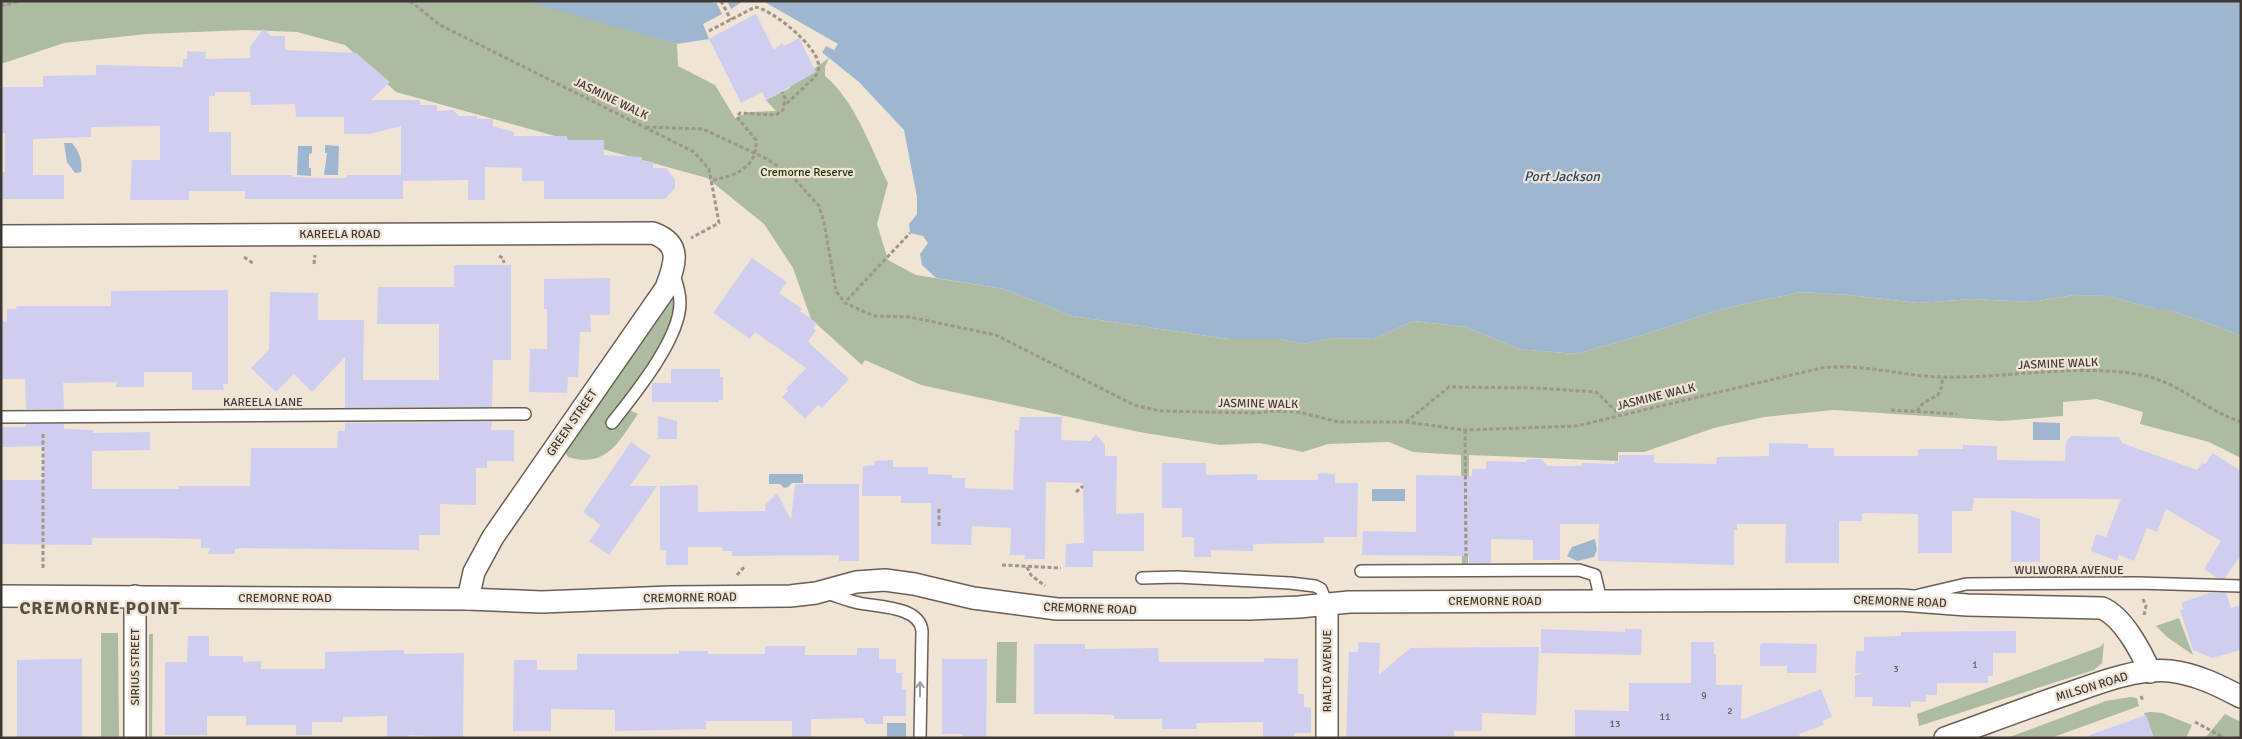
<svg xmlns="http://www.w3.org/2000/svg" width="2242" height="739" font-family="Signika,sans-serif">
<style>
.green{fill:#aebba3}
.water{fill:#9fb6cf}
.pier{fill:#f0e4d7}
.building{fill:#d0ceee;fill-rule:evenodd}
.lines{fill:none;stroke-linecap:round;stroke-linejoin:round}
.lane-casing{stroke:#695f53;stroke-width:14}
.street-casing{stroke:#695f53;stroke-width:24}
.path{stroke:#9e958b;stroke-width:3;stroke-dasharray:4 2.5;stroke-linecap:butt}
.lane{stroke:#fff;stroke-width:11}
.street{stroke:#fff;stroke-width:21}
.oneway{stroke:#9e9c99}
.labels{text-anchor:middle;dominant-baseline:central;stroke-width:4.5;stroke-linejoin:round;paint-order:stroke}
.number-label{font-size:10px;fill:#625e62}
.street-label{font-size:12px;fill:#3d3833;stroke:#f0e4d7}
.park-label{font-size:12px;fill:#1c3204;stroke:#f0e4d7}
.water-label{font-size:14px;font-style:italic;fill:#26496e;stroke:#f0e4d7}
.district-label{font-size:18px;font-weight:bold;letter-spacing:1px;fill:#594f43;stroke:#f0e4d7}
</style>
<rect width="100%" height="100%" fill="#f0e4d7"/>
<g class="green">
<path d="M1 1H535L677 44 678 66 715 85 735 118 749 112 776 111 766 100 790 88V86L829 58 825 67V76C856 102 870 147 888 183L877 224 888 260 916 275 1004 289 1072 316 1228 339H1279L1303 344 1332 338 1374 339 1413 321 1466 327 1519 349 1576 354 1643 335 1722 309 1801 292 1849 295 1918 303 1972 299 2032 302 2074 295 2108 296 2155 309H2166L2214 325 2241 336V458L2209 442 2140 424 2143 412 2097 399 2063 402V416L2002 421 1834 410 1764 417 1714 428 1644 452H1618V461L1469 455 1468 564H1462L1461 455 1413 452 1389 442 1328 444 1303 452 1260 443 1220 445 1139 432 921 385 865 360 862 365 811 319 793 268 764 224 707 178 396 92 345 45 297 32 245 30 146 34 64 43 1 64Z"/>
<path d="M676 294C669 346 635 384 605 425L613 431 629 410 638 414C619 441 607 469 568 457L565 452 581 426Z"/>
<path d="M2179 618 2193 655 2167 637 2156 626Z"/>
<path d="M101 633H118L119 738H101Z"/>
<path d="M149 634H153L152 738H149Z"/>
<path d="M997 642H1017L1016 703H996Z"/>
<path d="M2104 643 2102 663 2094 670 1919 726 1917 714 2100 647Z"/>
<path d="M2130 697 2137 698 2139 706 2051 738H2007L2106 701Z"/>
<path d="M2151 712 2162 713 2192 725 2186 738H2154L2144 713Z"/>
<path d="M2225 714 2241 722V738H2205Z"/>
</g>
<g class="water">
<path d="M524 1H2241V336L2214 325 2166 309H2155L2108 296 2074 295 2032 302 1972 299 1918 303 1849 295 1801 292 1722 309 1643 335 1576 354 1519 349 1466 327 1413 321 1374 339 1332 338 1303 344 1279 339H1228L1072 316 1004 289 936 278 922 265 920 254 928 243 923 236 910 233 909 224 917 214V197L904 130 859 82 804 38 754 15 709 39 677 44Z"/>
<path d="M64 143H72C79 151 83 162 81 172L75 173 67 162Z"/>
<path d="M325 145 339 146 338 175H324L327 153H325Z"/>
<path d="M298 146H312V153L309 154V168H311V176L297 175Z"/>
<path d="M2033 422 2060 423V440H2033Z"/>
<path d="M769 474H803V483H792L788 487 784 488 780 484H769Z"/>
<rect x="1372" y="489" width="33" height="12"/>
<path d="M1595 539 1597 550 1594 557 1577 561 1567 556 1572 547Z"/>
<rect x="887" y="723" width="19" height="15"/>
</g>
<path class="pier" d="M712 1H727L731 9 743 1H763L838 44 834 50 826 46 822 53 754 15 709 39 703 24 722 14 716 2 713 3Z"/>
<g class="building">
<path d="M756 14 774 50 782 43 784 46 799 38 816 72 766 100 762 92 741 103 709 39Z"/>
<path d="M263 29 271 36H285V50L356 53 390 82 371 100H420V105H437V111L453 110 459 116H477V119H493V126L514 132V136H567V140H604V155L642 157V161L653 162V168H666L675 180V188L665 199H544V181H522V168L485 167V200H468V180L403 181V199H245V191H189V200H130L132 160H160V126L91 127V137L33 139V175H64V199H1V172H5V133H1V87H43V76L96 75V65L183 67V59H187V51L206 52 205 59 250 58V47ZM215 92H250L251 105 295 104 296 117H344V134H370L401 126V175H347V178H323L292 177V175H231V132H209V96H215Z"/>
<path d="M752 258 787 282 779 293 802 309 800 311 817 323 813 328 816 330 808 342 849 379 822 408 818 405 805 419 782 397 788 391 786 389 806 368 755 332 750 339 713 313Z"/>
<path d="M454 265H511V360H493L492 407 345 408V357L312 392 294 374 276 392 251 368 269 350 270 292 318 293V320H364L363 380H439V324H377L378 287H454Z"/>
<path d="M610 278V315H590L591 332H580L578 377H568L567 393 529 392 530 349H547V309H544V279Z"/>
<path d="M228 290V384H223L224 390H192V372H144V387H116L117 382 63 383 64 409H26L25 379H1L2 321 7 322V309H16L17 306H111V291Z"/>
<path d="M671 369H720V377H723V400H719V402H652V383H671Z"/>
<path d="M658 416 677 421V439H658Z"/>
<path d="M1020 417H1062L1061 440 1090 441 1096 434 1105 445V456H1117L1116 514 1144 513V551H1093V567H1065L1066 544 1084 543 1083 483 1046 482 1045 559H1024L1025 555H1010L1011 528 972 526 971 545 931 544V503H901V496H862L863 466 874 465 875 461 893 460V467H928V474L952 475V478H965V488L1013 490 1015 430H1019Z"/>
<path d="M492 422 491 430H514V461H487V468H476V505L440 504V535H419V550L243 548 235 549V554H208L210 548H201V539L156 538H92V545L1 544V480H43L44 446 1 447V427H26V424H64V429L93 430V433L150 432V450L92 451V489H179V486H250L251 448H337L338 431H345V423Z"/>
<path d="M2071 436 2119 437 2122 443 2197 470 2202 463 2205 464 2213 453 2241 471V554L2225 578H2217L2204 569 2221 541 2166 509 2157 532 2147 528 2134 561 2119 555 2117 561 2091 551 2096 534 2106 537 2121 499 1974 498 1972 511H1952V553H1918V514L1862 513V521H1839V563H1785L1786 524H1737V530H1734V565L1598 561 1599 524H1560V560H1533V540L1491 539V563H1469V556L1362 555 1363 531 1416 532V475L1472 476V469H1486V461L1526 462 1528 459H1541L1548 466H1581L1582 463 1615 464V462H1619V455H1654V463L1716 464 1717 457 1769 456V443L1808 444V448H1834V456H1918V449H1963V445L1997 446V460L2065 461 2066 442Z"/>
<path d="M631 442 651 456 630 486H657L609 555 589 541 601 525 583 512Z"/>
<path d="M1162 463H1206V475L1257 474V480H1318V473L1335 474V483H1358L1357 537H1324V543L1258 544 1253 545V551L1211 550V557H1194V537H1182V508H1162Z"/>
<path d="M795 484H859V561H839V555L732 556V551H723L722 547H688V565H666V550H660V486L698 485V512L766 511 765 505 777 493 791 520Z"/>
<path d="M2011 510 2040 519V562H2011Z"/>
<path d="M2209 593H2226L2231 608 2241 605V650L2212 658 2193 650 2180 610 2184 609 2181 603Z"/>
<path d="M1541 629 1625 632V629H1642L1641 655 1541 653Z"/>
<path d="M2016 631V653H1993V676H1988V683H1937V695H1926V702L1911 701V707L1872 706 1873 697H1855V676L1863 673H1855L1856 651H1864V637L1901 636V632Z"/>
<path d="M188 636H209V656H243V662L261 661V669H325V652L404 650V654L464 653 463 738 409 735V738H387V716L343 717V722H312V735H296V725H246V716H207V735H165V662H187Z"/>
<path d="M1358 642 1380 643 1379 675 1410 648 1539 647 1536 715 1482 713V731H1454V738H1346L1349 652H1358Z"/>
<path d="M1691 642H1714V654H1716V685H1742L1741 720 1821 689 1832 717 1822 721 1824 725 1799 734 1801 738H1575V710L1629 711V683H1691Z"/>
<path d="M1762 643 1817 644 1816 673H1787V666H1760V645Z"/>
<path d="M1034 644H1085V649L1158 648 1159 662H1264V658L1298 659V694H1304V707L1311 708V733H1294V738H1263V722L1196 723 1197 729H1162V719H1114V715L1090 714H1034Z"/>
<path d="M765 646H805V655H857V648H879V659H896V673H902V690L906 689V716H883V724H866L863 718 811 719V738H792V721H706V729L615 731V710L551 709V731H513L514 660H537V670H577V654H679V651H708V654H765Z"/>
<path d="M57 659H82V738H17V660Z"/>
<path d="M942 659H987L986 738H963V734H942Z"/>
<path d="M2146 715 2154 738H2090V735Z"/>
</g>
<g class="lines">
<g class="lane-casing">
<g id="lane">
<path d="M1 417 525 414"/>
<path d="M612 423C634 395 680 339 680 303 680 292 677 283 673 273"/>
<path d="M1361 571 1579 570 1595 575 1601 601"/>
<path d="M1142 578 1177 577 1290 583 1315 586 1321 589 1327 604"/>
<path d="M826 593C837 596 848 601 859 603 877 607 920 606 922 631L920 738"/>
<path d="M1919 595 1966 584 2137 583 2241 586"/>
</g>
</g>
<g class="street-casing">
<g id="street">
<path d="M1 236 653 233C683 244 675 264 666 288L493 537 474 572 468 599"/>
<path d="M1 596 468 599 542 602 670 597 790 596 816 593 856 582 885 580 914 584 973 598 1057 609H1250L1299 607 1349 602 1900 600 1967 605 2102 608C2123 617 2141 651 2150 672"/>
<path d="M1327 604V738"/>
<path d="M135 738V596"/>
<path d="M1945 738C1987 723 2028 707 2070 693 2101 682 2137 668 2170 671 2196 674 2218 685 2241 697"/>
</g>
</g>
<g class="path">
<path d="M410 1 440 25 694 152 709 169 719 223 691 238"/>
<path d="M721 1 731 20"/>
<path d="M1 6 19 1"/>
<path d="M709 31 755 7C773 10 814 44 818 62 820 68 818 72 815 77L785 105"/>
<path d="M646 127 703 129 767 159 791 175 819 206 824 222 836 291 845 303 874 316 910 317 996 335 1134 405 1160 411 1256 413 1276 411 1299 412 1339 422H1406L1465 430 1576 426 1821 368C1862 363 1901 376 1941 377 2007 379 2082 362 2146 376 2181 384 2207 411 2241 422"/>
<path d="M713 180C735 176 758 167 756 140L737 117 740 113 776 115 783 110 785 98 782 92"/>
<path d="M499 256 503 258 504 263"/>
<path d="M244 257 254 264"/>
<path d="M314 264 315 255"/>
<path d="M847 300 910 233"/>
<path d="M1891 410 1957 414"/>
<path d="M1917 411 1923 403 1938 395 1942 386V377"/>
<path d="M1406 422 1449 387 1536 388 1596 392 1619 414"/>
<path d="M1465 430 1466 556"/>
<path d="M43 434V570"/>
<path d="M1076 492 1083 486"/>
<path d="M939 526V509"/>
<path d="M1002 565 1061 568"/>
<path d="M1027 567 1031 575 1045 586"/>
<path d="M737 575 745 566"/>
<path d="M2143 599 2146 606 2144 615"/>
<path d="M2141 696 2143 701"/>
<path d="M2195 722 2225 738"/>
</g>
<use href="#lane" class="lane"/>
<use href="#street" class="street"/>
</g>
<defs><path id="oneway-shaft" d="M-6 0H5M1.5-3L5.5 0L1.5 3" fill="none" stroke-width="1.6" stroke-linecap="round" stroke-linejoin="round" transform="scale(1.25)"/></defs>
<use class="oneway" href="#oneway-shaft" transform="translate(920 689) rotate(-90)"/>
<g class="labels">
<g class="number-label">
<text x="1975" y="665">1</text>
<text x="1896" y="669">3</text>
<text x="1704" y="696">9</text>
<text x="1730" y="711">2</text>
<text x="1665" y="717">11</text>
<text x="1615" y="724">13</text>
</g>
<g class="street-label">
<text transform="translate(611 99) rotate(26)">JASMINE WALK</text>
<text x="340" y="234">KAREELA ROAD</text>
<text transform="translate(2058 364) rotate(-2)">JASMINE WALK</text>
<text transform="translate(1656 397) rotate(-14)">JASMINE WALK</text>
<text x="263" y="402">KAREELA LANE</text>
<text transform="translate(1258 404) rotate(1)">JASMINE WALK</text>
<text transform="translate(572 423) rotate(-55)">GREEN STREET</text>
<text x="2069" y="570">WULWORRA AVENUE</text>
<text x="285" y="598">CREMORNE ROAD</text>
<text transform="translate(690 598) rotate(-1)">CREMORNE ROAD</text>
<text x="1495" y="601">CREMORNE ROAD</text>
<text transform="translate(1900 602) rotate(2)">CREMORNE ROAD</text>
<text transform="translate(1090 609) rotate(2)">CREMORNE ROAD</text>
<text transform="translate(135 667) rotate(-90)">SIRIUS STREET</text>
<text transform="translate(1327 671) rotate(-90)">RIALTO AVENUE</text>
<text transform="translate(2092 687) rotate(-17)">MILSON ROAD</text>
</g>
<g class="park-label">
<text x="807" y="172">Cremorne Reserve</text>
</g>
<g class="water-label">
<text x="1562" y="176">Port Jackson</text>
</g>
<g class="district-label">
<text x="100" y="608">CREMORNE POINT</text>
</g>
</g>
<rect width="2242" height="739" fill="none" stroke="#3d3833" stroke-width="5"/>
</svg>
